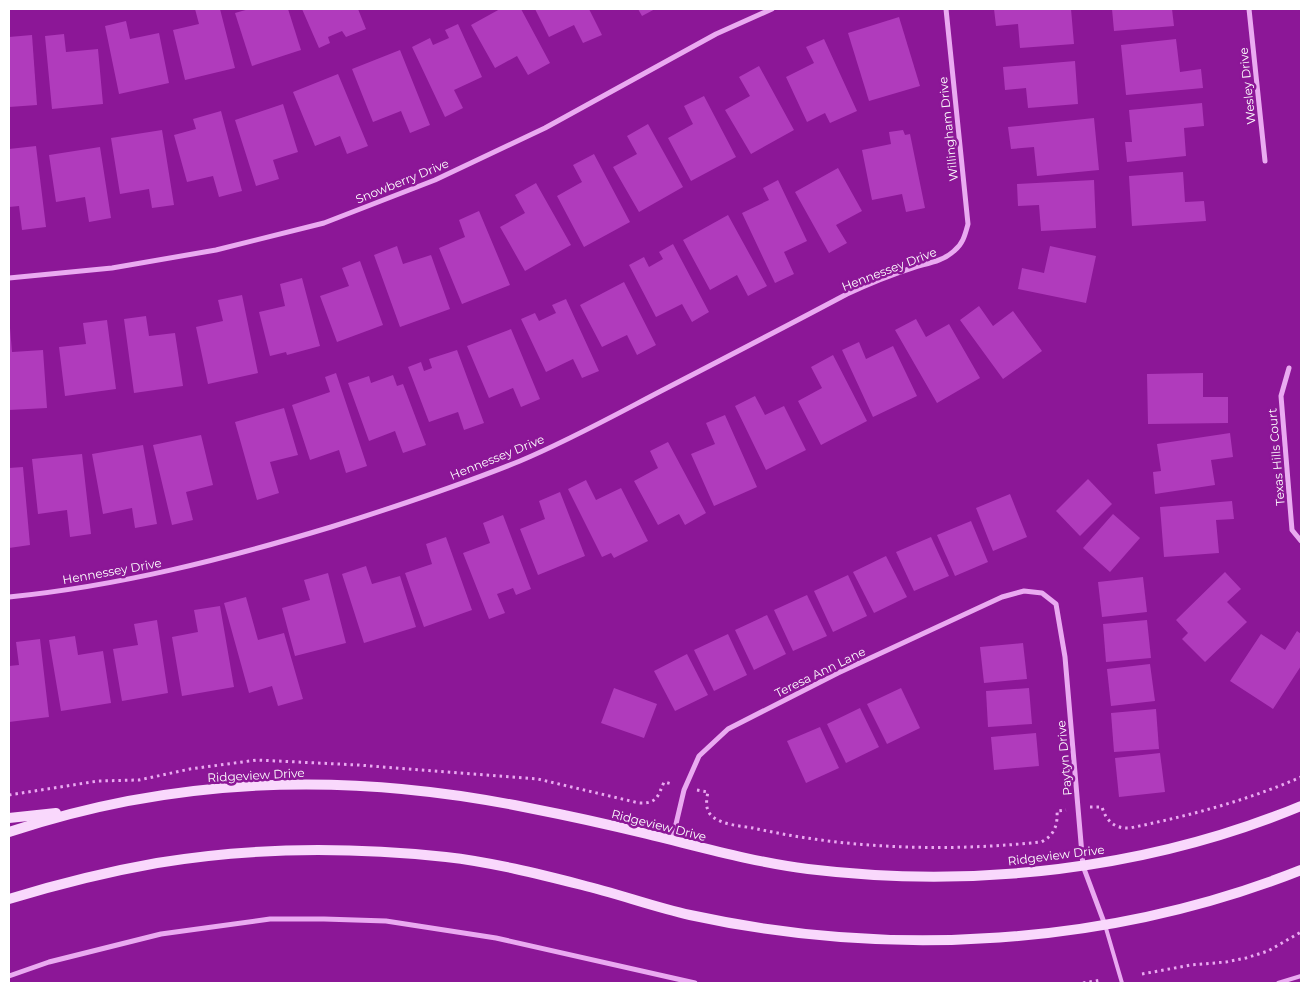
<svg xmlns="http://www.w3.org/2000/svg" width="1310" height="992" font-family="Montserrat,sans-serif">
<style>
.building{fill:#b03bbc}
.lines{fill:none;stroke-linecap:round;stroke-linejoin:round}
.path{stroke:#eaaaf1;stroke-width:3;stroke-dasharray:2.5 4;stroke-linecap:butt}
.lane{stroke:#eaaaf1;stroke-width:4}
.street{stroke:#eaaaf1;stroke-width:5}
.secondary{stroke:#f9d8fc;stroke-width:10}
.labels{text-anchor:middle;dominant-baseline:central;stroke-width:5;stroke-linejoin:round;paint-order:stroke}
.street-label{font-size:12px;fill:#fff;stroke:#8c1797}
</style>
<rect width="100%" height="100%" fill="#8c1797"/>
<g class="building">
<path d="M195 9H220L235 68 185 80 173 30 199 24Z"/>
<path d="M249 9H288L301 50 252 66 235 13Z"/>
<path d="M302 9H358L366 29 346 37 342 31 328 37 330 43 319 48Z"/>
<path d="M500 9H521L550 63 528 75 517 56 495 68 471 25Z"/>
<path d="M535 9H589L602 35 583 43 574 25 549 37Z"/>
<path d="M638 9H655L642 16Z"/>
<path d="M994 9H1071L1074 44 1020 48 1018 24 996 26Z"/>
<path d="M1112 9H1172L1174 26 1114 31Z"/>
<path d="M899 17 920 86 869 101 848 33Z"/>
<path d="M126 21 130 39 159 33 169 83 119 94 105 26Z"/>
<path d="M458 24 482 77 454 90 463 108 445 117 412 47 430 38 433 45 449 38 445 30Z"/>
<path d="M64 34 66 52 98 49 103 104 52 109 45 36Z"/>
<path d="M32 35 37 105 9 107V37Z"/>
<path d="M824 39 857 111 830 123 825 113 807 122 786 77 814 63 806 47Z"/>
<path d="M1176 39 1180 72 1201 69 1203 88 1126 95 1121 45Z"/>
<path d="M400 50 430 125 410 133 401 111 373 122 352 69Z"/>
<path d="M1075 61 1078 104 1028 108 1026 88 1005 90 1003 67Z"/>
<path d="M759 66 794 130 751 154 725 110 750 96 739 77Z"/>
<path d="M338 74 368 146 347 154 340 136 315 146 293 92Z"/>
<path d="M704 96 736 157 691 181 668 138 693 124 684 106Z"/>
<path d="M1202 103 1204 126 1184 128 1186 156 1127 162 1125 142H1132L1129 110Z"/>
<path d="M283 104 298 152 273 160 279 179 256 186 235 120Z"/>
<path d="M221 111 242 191 219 197 213 176 187 182 174 135 196 129 193 119Z"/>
<path d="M1094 118 1099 170 1037 176 1034 147 1011 149 1008 127Z"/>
<path d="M648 124 683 187 639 212 613 167 637 154 627 136Z"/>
<path d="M162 130 174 205 152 208 149 189 120 194 111 138Z"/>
<path d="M903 130 905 135 910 134 925 208 906 212 902 194 872 200 862 150 891 144 889 132Z"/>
<path d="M36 146 46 227 22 230 19 206 9 207V149Z"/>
<path d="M100 147 111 218 89 222 85 197 56 202 49 155Z"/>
<path d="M594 154 630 222 584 247 557 196 582 182 573 165Z"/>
<path d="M838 168 862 211 836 225 847 243 829 253 795 192Z"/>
<path d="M1183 172 1185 202 1204 201 1206 221 1132 226 1129 176Z"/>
<path d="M778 180 807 241 784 252 794 274 775 283 742 213 769 200 763 188Z"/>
<path d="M1094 180 1096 228 1041 231 1039 205 1018 206 1017 184Z"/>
<path d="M536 183 571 245 525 271 500 227 525 213 515 195Z"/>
<path d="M479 211 510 285 462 304 439 248 465 237 459 220Z"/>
<path d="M728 215 767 286 748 296 737 275 710 290 683 240Z"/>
<path d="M673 244 709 312 692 322 682 304 656 317 629 265 644 257 649 267 663 259 659 252Z"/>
<path d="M397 246 403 264 431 255 450 309 400 327 374 255Z"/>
<path d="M1050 246 1096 256 1086 303 1018 289 1022 268 1044 273Z"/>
<path d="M360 261 383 325 337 342 320 296 349 286 342 268Z"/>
<path d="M302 278 320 346 287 355 286 352 270 356 259 312 285 306 280 284Z"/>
<path d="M624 282 656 345 637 355 627 335 602 347 580 305Z"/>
<path d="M242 295 258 373 208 384 196 327 223 321 218 300Z"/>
<path d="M566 299 599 371 582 378 573 359 546 372 521 319 535 313 539 321 556 313 552 305Z"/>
<path d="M979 306 993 326 1013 311 1042 351 1003 379 960 320Z"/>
<path d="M146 316 149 336 175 333 183 386 134 393 124 319Z"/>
<path d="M916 319 926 337 949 324 980 378 937 403 895 330Z"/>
<path d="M107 320 116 389 65 396 59 347 86 344 83 323Z"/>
<path d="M9 328H10L12 352 43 350 47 408 9 410Z"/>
<path d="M511 329 540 399 521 407 513 388 489 398 467 346Z"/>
<path d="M859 342 866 359 893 346 917 396 873 417 842 350Z"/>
<path d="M457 350 484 423 464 430 458 412 429 422 408 367 421 362 424 371 432 368 429 359Z"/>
<path d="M833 355 867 421 821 445 798 401 822 388 811 367Z"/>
<path d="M336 373 367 466 346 473 339 450 310 460 292 405 330 392 325 377Z"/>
<path d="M1203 373V397H1228V423L1148 424 1147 374Z"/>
<path d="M393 375 397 386 403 384 426 445 403 453 395 431 369 441 348 383 369 376 371 383Z"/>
<path d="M755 396 765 415 784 406 806 450 766 470 735 406Z"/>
<path d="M284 408 298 455 270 462 279 493 257 500 235 422Z"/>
<path d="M725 415 757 487 714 506 691 454 715 444 706 423Z"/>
<path d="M1230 433 1233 457 1211 460 1215 485 1155 494 1153 472 1161 471 1157 444Z"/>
<path d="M201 435 213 485 186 492 193 520 172 525 153 445Z"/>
<path d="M668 442 706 513 685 525 679 514 658 525 634 481 658 468 650 451Z"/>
<path d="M143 445 157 524 135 528 132 508 103 514 92 454Z"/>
<path d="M82 454 91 534 70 537 67 510 38 514 32 459Z"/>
<path d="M23 467 30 545 9 548V468Z"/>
<path d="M1088 479 1112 504 1080 536 1056 511Z"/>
<path d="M586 480 596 500 621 488 648 541 614 558 611 553 602 557 568 489Z"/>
<path d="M560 492 585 556 538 575 520 529 545 519 539 501Z"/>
<path d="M1010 494 1027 537 993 551 976 508Z"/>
<path d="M1232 501 1234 519 1216 520 1219 553 1164 557 1160 507Z"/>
<path d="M1113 514 1140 538 1110 572 1083 548Z"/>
<path d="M503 515 531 589 516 595 513 588 497 594 505 613 489 619 463 553 490 543 483 523Z"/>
<path d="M971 521 988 562 955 576 937 535Z"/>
<path d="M446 537 472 610 424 627 405 573 432 564 426 544Z"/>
<path d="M931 537 949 576 914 591 896 552Z"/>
<path d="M886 556 907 597 874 613 853 572Z"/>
<path d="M366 566 372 584 400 576 416 627 364 643 342 574Z"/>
<path d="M1225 572 1241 589 1227 602 1247 622 1205 662 1182 639 1188 633 1176 620Z"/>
<path d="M328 573 346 643 295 656 282 608 310 600 304 580Z"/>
<path d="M848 575 867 616 833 632 814 591Z"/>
<path d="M1143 577 1147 612 1102 617 1098 582Z"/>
<path d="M807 595 827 636 793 651 774 610Z"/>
<path d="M246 597 258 640 284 633 303 699 278 706 272 686 249 693 224 603Z"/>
<path d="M220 606 234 687 182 696 172 637 198 632 194 610Z"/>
<path d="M767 615 786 654 754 670 735 630Z"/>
<path d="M157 620 168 693 122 701 113 649 138 645 134 624Z"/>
<path d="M1147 620 1151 658 1106 662 1103 624Z"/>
<path d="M1297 631 1301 634V666L1273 709 1230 681 1261 634 1285 650Z"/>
<path d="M728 634 747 675 714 691 694 650Z"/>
<path d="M75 636 78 655 103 651 111 703 61 711 49 640Z"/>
<path d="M40 639 49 717 9 722V666L19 665 16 642Z"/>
<path d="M1023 643 1027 679 984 683 980 647Z"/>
<path d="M687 654 708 695 675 711 654 671Z"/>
<path d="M1150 664 1155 701 1111 706 1107 669Z"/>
<path d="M614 688 657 704 644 738 601 723Z"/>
<path d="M901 688 920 728 887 744 867 704Z"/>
<path d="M1029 688 1032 724 988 727 986 691Z"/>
<path d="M860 708 879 747 846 763 827 724Z"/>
<path d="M1156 709 1159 749 1114 752 1111 713Z"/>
<path d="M820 727 839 768 806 783 787 741Z"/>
<path d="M1036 733 1039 766 994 770 991 737Z"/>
<path d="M1160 753 1165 792 1119 797 1115 758Z"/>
</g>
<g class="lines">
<g class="path">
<path d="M697 790 708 792C706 801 705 811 713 817 723 825 741 826 753 828 847 849 946 852 1041 842 1054 836 1058 825 1057 811L1066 810"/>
<path d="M9 795 98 781 139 780 190 769 257 760 358 765 538 779 639 803C657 804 658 796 664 782L672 784"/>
<path d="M1090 807H1102C1106 821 1115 829 1130 828 1188 816 1246 801 1301 777"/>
<path d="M1142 974 1191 965 1226 962 1246 958 1268 951 1301 932"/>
<path d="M1083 983 1101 980"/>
</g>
<g class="lane">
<path d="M1105 925 1122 983"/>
<path d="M1278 983 1301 976"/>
</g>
<g class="street">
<path d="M1249 9 1265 161"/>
<path d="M9 278 112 268 216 250 324 223 435 180 545 128 716 34 772 9"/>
<path d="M1289 368 1281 396 1292 530 1301 541"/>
<path d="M9 597C119 586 225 559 331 527 395 507 458 486 520 461 568 441 615 415 661 391 723 359 785 327 847 294 868 284 893 274 915 267 929 263 943 261 954 251 963 244 965 235 968 224L946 9"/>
<path d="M672 841 684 790 699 756 728 729 838 673 1002 597 1024 591 1042 593 1056 604 1065 657 1083 866 1105 925"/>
<path d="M9 976 49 962 161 934 270 919H324L386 921 496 938 695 983"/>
</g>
<g class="secondary">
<path d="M9 818 56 813"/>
<path d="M9 832C177 776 351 772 524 807 565 815 607 824 647 834 701 847 753 862 808 869 973 889 1147 870 1301 806"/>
<path d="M9 899C58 884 106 872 157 863 252 847 350 847 446 857 491 862 539 874 582 885 619 894 654 907 690 915 892 959 1109 946 1301 870"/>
</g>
</g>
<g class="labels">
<g class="street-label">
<text transform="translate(1247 86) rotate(-96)">Wesley Drive</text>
<text transform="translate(948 129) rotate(-96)">Willingham Drive</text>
<text transform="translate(402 181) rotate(-22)">Snowberry Drive</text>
<text transform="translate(889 269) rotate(-21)">Hennessey Drive</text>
<text transform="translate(497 457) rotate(-22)">Hennessey Drive</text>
<text transform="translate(1276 457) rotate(-95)">Texas Hills Court</text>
<text transform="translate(112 571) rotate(-10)">Hennessey Drive</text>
<text transform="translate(820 672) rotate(-26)">Teresa Ann Lane</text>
<text transform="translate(1064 758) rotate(-95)">Paytyn Drive</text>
<text transform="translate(256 775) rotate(-3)">Ridgeview Drive</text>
<text transform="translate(659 825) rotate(14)">Ridgeview Drive</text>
<text transform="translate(1056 855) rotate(-7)">Ridgeview Drive</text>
</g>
</g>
<rect width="1310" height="992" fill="none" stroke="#ffffff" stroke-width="20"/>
</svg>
